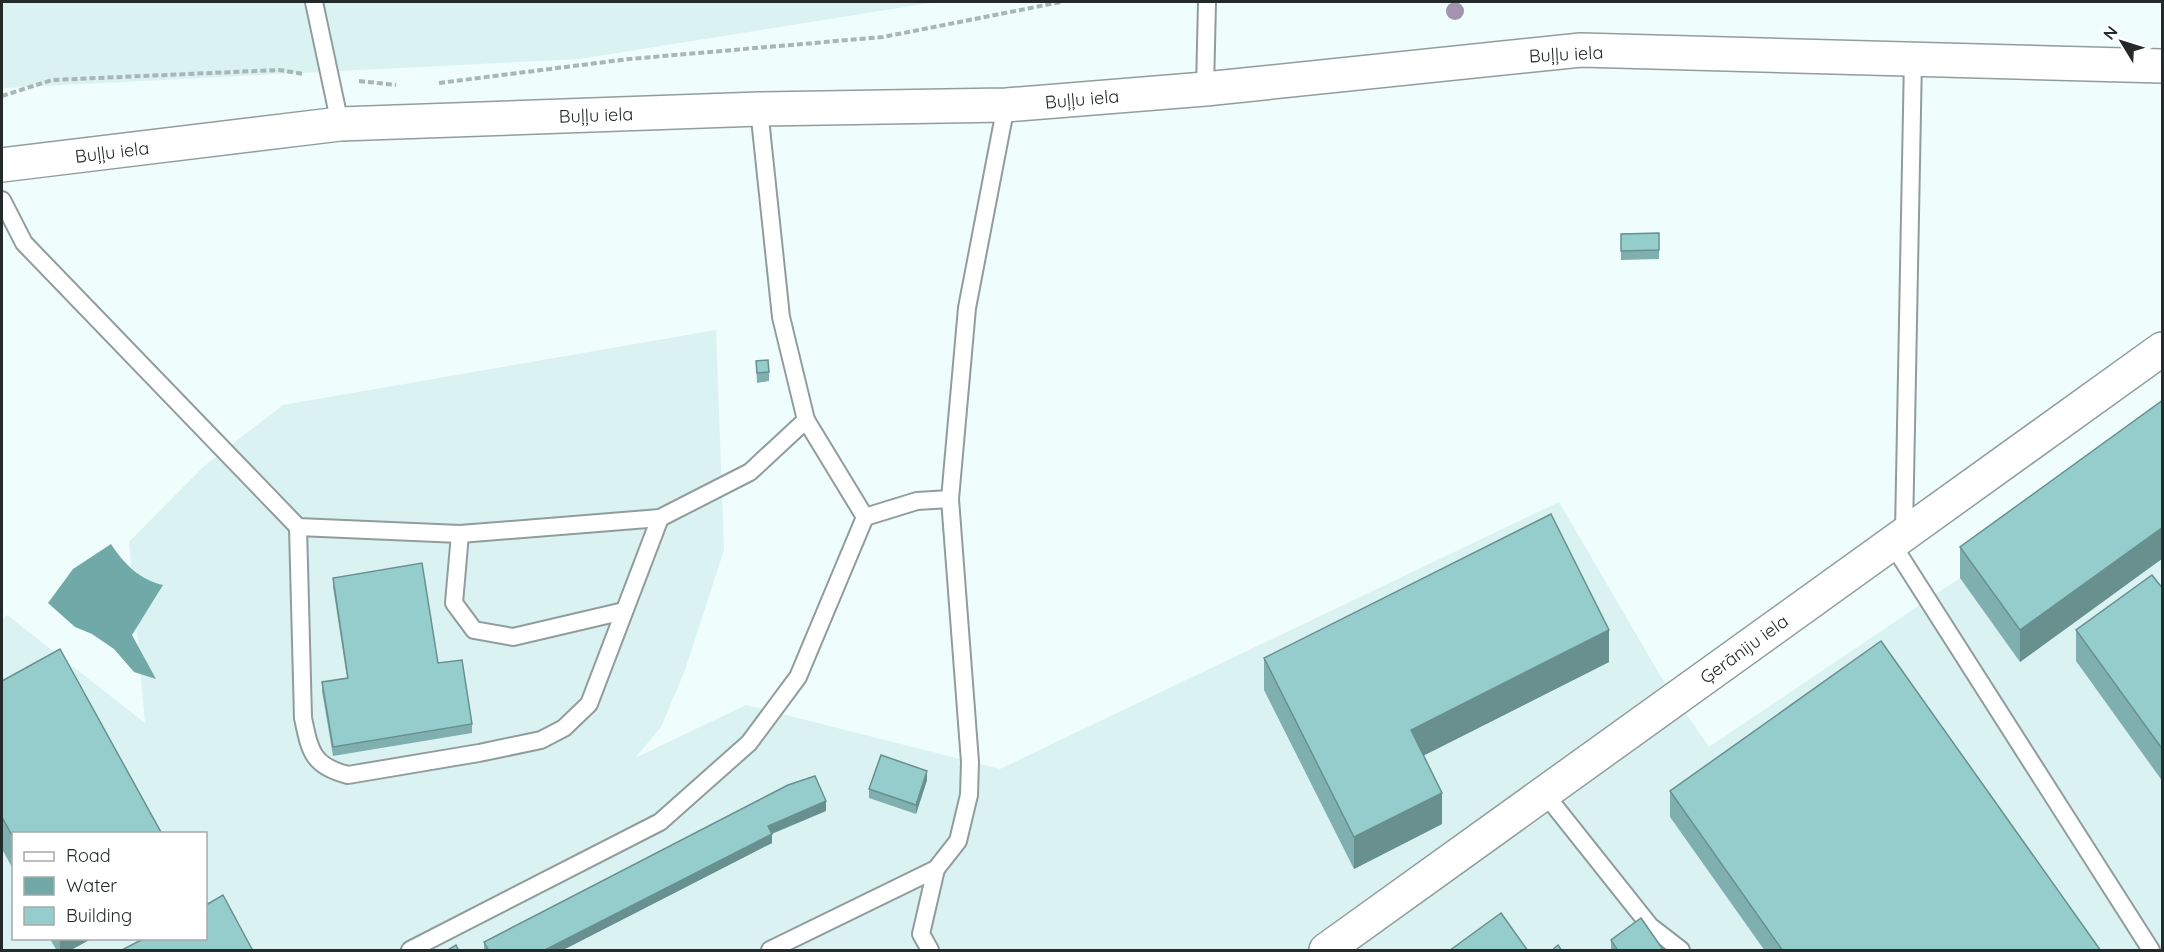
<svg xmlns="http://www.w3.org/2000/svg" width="2164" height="952" font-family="Quicksand,sans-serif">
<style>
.built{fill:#daf2f1;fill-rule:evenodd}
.water{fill:#71a9a8}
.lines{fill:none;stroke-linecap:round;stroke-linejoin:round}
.lane-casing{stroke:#919d9d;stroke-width:20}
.street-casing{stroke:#919d9d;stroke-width:36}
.secondary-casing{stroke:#919d9d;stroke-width:36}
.path{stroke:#aab5b5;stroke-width:4;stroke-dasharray:6 3;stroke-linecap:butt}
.lane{stroke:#fff;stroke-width:16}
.street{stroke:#fff;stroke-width:33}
.secondary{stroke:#fff;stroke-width:33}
.tree{fill:#a493ac}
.wall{fill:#7fb0af}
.shaded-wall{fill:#68908f}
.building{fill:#94cdcc;stroke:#68908f;stroke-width:1.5}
.labels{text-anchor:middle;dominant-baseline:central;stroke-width:4.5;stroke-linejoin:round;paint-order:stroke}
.street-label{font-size:18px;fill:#242929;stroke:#fff}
</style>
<rect width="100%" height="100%" fill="#effdfd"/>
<g class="built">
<path d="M2 2H936L579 59 2 88Z"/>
<path d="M716 330 724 550 685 670 661 727 635 758 746 705 1000 769 1559 502 1661 677 1709 747 1960 578 2162 432V950H2V621L7 615 145 723 129 542 204 466 283 405ZM14 834H206V938H14Z"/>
</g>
<path class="water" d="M111 544C124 564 140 580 163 585L132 635 156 679 134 672 114 649 92 634 75 627 48 603 73 569Z"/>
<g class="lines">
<g class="lane-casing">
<g id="lane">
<path d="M314 2 340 124"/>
<path d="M1205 89 1207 2"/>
<path d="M2 200 24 243 298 527 460 534 660 518 750 472 806 420 781 317 759 109"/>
<path d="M806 420 865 517"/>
<path d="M298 527 303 718C310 751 312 766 348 775L479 753 541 740 564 728 589 704 660 518"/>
<path d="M1904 532 1913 58"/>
<path d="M460 534 454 603 474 630 513 637 624 611"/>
<path d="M1891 542 2151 950"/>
<path d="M1545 794 1650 926 1681 950"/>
<path d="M410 950 660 822 749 743 798 677 865 517 917 501 950 499"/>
<path d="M770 950 936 869 958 841 969 795 970 762 950 499 967 308 1006 105"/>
<path d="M930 950 921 934 936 869"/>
</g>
</g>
<g class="street-casing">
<path id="street" d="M1326 950 2162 349"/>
</g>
<g class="secondary-casing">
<path id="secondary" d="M2 165 340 124 759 109 1006 105 1205 89 1581 50 2162 66"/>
</g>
<g class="path">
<path d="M359 81 396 85"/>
<path d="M439 83 629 59 883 37 1061 2"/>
<path d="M2 96 52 80 279 70 304 74"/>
</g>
<use href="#lane" class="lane"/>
<use href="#street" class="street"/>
<use href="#secondary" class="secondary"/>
</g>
<circle class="tree" cx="1455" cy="11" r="9"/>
<g class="wall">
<path d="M1659 233V259L1621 260V234Z"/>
<path d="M756 361 769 372V381L757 383Z"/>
<path d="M2163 400V558L2020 662 1960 578V547Z"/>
<path d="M333 578 438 663 472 724V733L333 756 322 691V682L347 678 333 587Z"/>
<path d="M2163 589V782L2076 661V630Z"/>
<path d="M1264 658 1609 662 1424 755 1442 824 1354 869 1264 690Z"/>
<path d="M2 681 14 834V871L2 849Z"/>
<path d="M927 780 916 814 869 798V789Z"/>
<path d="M1670 791 2101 951H1765L1670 817Z"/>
<path d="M826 811 772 834V843L561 951H484V942Z"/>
<path d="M50 939H91L69 951H57Z"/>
<path d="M1611 940 1664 951H1611Z"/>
</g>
<g class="shaded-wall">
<path d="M2163 527V558L2020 662V630Z"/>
<path d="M1609 630V662L1411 762V730Z"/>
<path d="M927 771V780L916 814V805Z"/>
<path d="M1442 793V824L1354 869V837Z"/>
<path d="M826 801V811L768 835V826Z"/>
<path d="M772 834V843L561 951H543Z"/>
<path d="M60 939H91L69 951H60Z"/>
</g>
<g class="building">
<path d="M1659 233V250L1621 251V234Z"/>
<path d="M768 360 769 372 757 373 756 361Z"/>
<path d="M2163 400V527L2020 630 1960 547Z"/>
<path d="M1551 514 1609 630 1411 730 1442 793 1354 837 1264 658Z"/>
<path d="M422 563 438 663 462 660 472 724 333 747 322 682 348 678 333 578Z"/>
<path d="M2152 575 2163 589V750L2076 630Z"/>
<path d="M1881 641 2101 951H1783L1670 791Z"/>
<path d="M60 649 162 834H14V839L2 817V681Z"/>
<path d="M881 755 927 771 916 805 869 789Z"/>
<path d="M815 776 826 801 768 826 772 834 543 951H489L484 942 788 785Z"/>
<path d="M223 895 253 951H120L143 939H206V905Z"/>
<path d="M1501 913 1528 951H1449Z"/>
<path d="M1641 918 1664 951H1618L1611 940Z"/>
<path d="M456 945 459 951H446Z"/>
<path d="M1558 945 1562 951H1551Z"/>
</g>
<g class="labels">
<g class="street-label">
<text transform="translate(1566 54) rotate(-3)">Buļļu iela</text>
<text transform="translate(1082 99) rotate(-5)">Buļļu iela</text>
<text transform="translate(596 115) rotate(-2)">Buļļu iela</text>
<text transform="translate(112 152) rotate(-7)">Buļļu iela</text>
<text transform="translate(1744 649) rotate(-36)">Ģerāniju iela</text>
</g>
</g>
<rect width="2164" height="952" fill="none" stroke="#242929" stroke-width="6"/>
<rect x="12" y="832" width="195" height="108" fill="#ffffff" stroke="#a7a9a9" stroke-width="1.5"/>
<rect x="24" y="852" width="30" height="9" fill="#ffffff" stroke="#a7a9a9" stroke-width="1.5"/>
<text x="66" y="862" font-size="18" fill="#242929">Road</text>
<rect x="24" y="877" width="30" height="18" fill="#71a9a8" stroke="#a7a9a9" stroke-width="1.5"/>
<text x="66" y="892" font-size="18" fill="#242929">Water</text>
<rect x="24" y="907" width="30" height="18" fill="#94cdcc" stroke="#a7a9a9" stroke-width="1.5"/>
<text x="66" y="922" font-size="18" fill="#242929">Building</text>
<g transform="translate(2122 42) rotate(308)" stroke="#ffffff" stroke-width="4.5" paint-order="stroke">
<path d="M0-4.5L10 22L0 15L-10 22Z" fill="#242929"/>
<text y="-9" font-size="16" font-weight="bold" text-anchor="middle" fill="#242929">N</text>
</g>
</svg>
